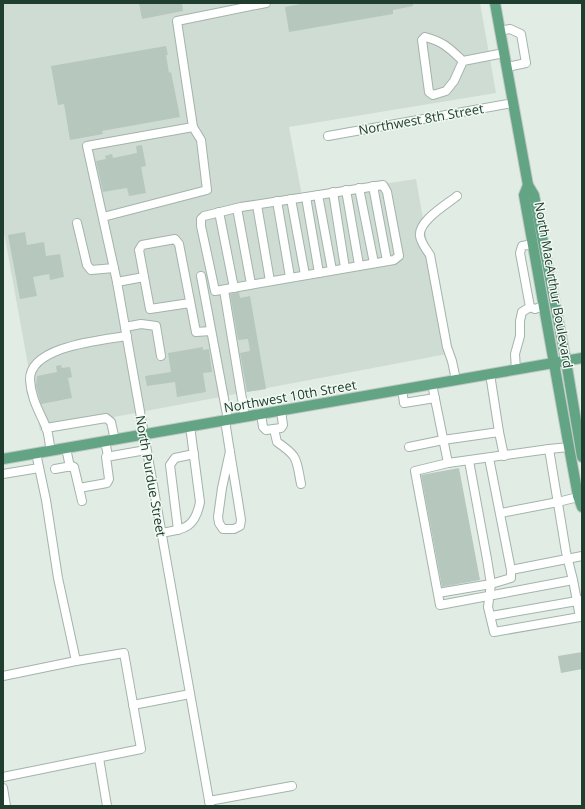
<svg xmlns="http://www.w3.org/2000/svg" width="585" height="809" font-family="'Open Sans',sans-serif">
<style>
.built{fill:#cfdcd3}
.building{fill:#b6c7bd}
.lines{fill:none;stroke-linecap:round;stroke-linejoin:round}
.minor-casing{stroke:#a3b4ab;stroke-width:10}
.major-casing{stroke:#c1c9c5;stroke-width:12}
.minor{stroke:#fff;stroke-width:8}
.major{stroke:#63a485;stroke-width:10}
.labels{text-anchor:middle;dominant-baseline:central;stroke-width:3;stroke-linejoin:round;paint-order:stroke}
.street-label{font-size:13px;fill:#203e2f;stroke:#f1f9f3}
</style>
<rect width="100%" height="100%" fill="#e1ece5"/>
<path class="built" d="M3 3H480L496 93 289 127 302 196 416 179 447 354 40 431 3 227Z"/>
<g class="building">
<path d="M139 3H182L183 11 142 19Z"/>
<path d="M306 3H413V6L393 10V14L289 32 285 7Z"/>
<path d="M166 46 168 55H166L169 73 171 72 180 117 102 131 103 134 70 140 64 104 58 105 51 66Z"/>
<path d="M142 145 146 166 141 167 146 193 129 196 127 188 103 192 96 161 106 159 105 156 112 154 113 158 137 153 136 146Z"/>
<path d="M25 232 27 245 44 242 46 256 60 254 64 277 50 280 49 274 33 277 37 296 20 299 8 235Z"/>
<path d="M239 292 240 298 250 296 266 389 247 392 240 353 250 351 248 339 238 340 230 294Z"/>
<path d="M203 347V350L209 349 212 372 203 373 206 392 177 397 175 382 147 386 145 376 171 372 168 353Z"/>
<path d="M61 365 62 368 70 367 72 377 68 378 72 398 41 404 36 386 37 376 57 372 56 366Z"/>
<path d="M459 468 480 580 442 587 421 475Z"/>
<path d="M582 652V669L561 673 558 656Z"/>
</g>
<g class="lines">
<g class="minor-casing">
<g id="minor">
<path d="M500 31 510 29 521 34 526 63 507 67"/>
<path d="M463 61 454 81 446 91 433 95 429 92 422 40 425 37C444 42 449 48 463 61L504 53"/>
<path d="M193 127 177 21 266 3"/>
<path d="M328 136 513 103"/>
<path d="M383 185 387 192 399 256 394 260 215 291 201 226V219L204 216 241 207Z"/>
<path d="M373 186 387 261"/>
<path d="M359 188 374 263"/>
<path d="M346 190 359 265"/>
<path d="M333 192 345 268"/>
<path d="M318 195 332 270"/>
<path d="M306 197 319 273"/>
<path d="M291 199 305 275"/>
<path d="M277 201 290 277"/>
<path d="M257 205 270 281"/>
<path d="M237 208 251 284"/>
<path d="M219 212 234 288"/>
<path d="M103 217 207 190 201 140 193 127 87 146 117 282 210 806"/>
<path d="M77 223 87 265 91 270 114 268"/>
<path d="M533 244 522 246 520 253 530 307 535 309 543 306"/>
<path d="M201 276 228 420"/>
<path d="M117 282 144 277"/>
<path d="M224 290 245 417"/>
<path d="M190 303 150 309 139 250 142 245 175 239 179 244 196 332 211 331"/>
<path d="M125 327 141 324 156 326 161 356"/>
<path d="M516 370 515 354 520 336V321L522 312 530 307"/>
<path d="M490 374 499 432"/>
<path d="M456 380 452 361 447 347 430 255C426 249 421 243 420 236 418 221 446 205 457 196"/>
<path d="M432 384 448 463"/>
<path d="M402 389 404 403 435 398"/>
<path d="M261 414 263 427 266 430 281 428 283 425 281 411"/>
<path d="M225 420C230 454 236 487 241 520L240 526 234 529H223L219 523 218 517 222 488 230 451"/>
<path d="M46 428 106 418 111 422 115 440"/>
<path d="M274 429 277 442C299 457 296 459 301 484"/>
<path d="M105 441 108 456"/>
<path d="M409 447 443 440 499 432 504 456"/>
<path d="M66 448 70 467"/>
<path d="M549 449 569 447"/>
<path d="M51 451C49 443 49 434 46 427 39 411 31 398 30 380 29 346 103 340 127 336"/>
<path d="M36 453 46 500 58 578 76 661"/>
<path d="M489 458 511 570 582 556"/>
<path d="M469 461 487 559 491 584 511 578V570"/>
<path d="M55 469 72 466 74 467 79 488 107 483 109 479 106 457 146 450"/>
<path d="M3 474 39 468"/>
<path d="M79 488 82 501"/>
<path d="M501 513 558 502 578 497"/>
<path d="M178 530 170 465 175 458 194 454"/>
<path d="M161 533C185 529 195 528 200 502L190 426"/>
<path d="M438 593 491 584 488 607 494 632 580 617 577 601 581 600"/>
<path d="M491 616 577 601 573 580 566 552 549 449 448 463 415 471 440 605 573 580"/>
<path d="M3 676 76 661 124 653 141 749 3 777"/>
<path d="M133 705 190 694"/>
<path d="M99 758 107 806"/>
<path d="M3 788 6 806"/>
<path d="M209 801 292 786"/>
</g>
</g>
<g class="major-casing">
<g id="major">
<path d="M495 3 528 185 534 195 566 361 582 457"/>
<path d="M528 185 524 195 569 447 578 496 582 507"/>
<path d="M3 459 582 358"/>
</g>
</g>
<use href="#minor" class="minor"/>
<use href="#major" class="major"/>
</g>
<g class="labels">
<g class="street-label">
<text transform="translate(421 119) rotate(-10)">Northwest 8th Street</text>
<text transform="translate(554 285) rotate(80)">North MacArthur Boulevard</text>
<text transform="translate(290 396) rotate(-10)">Northwest 10th Street</text>
<text transform="translate(151 476) rotate(80)">North Purdue Street</text>
</g>
</g>
<rect width="585" height="809" fill="none" stroke="#203e2f" stroke-width="8"/>
</svg>
